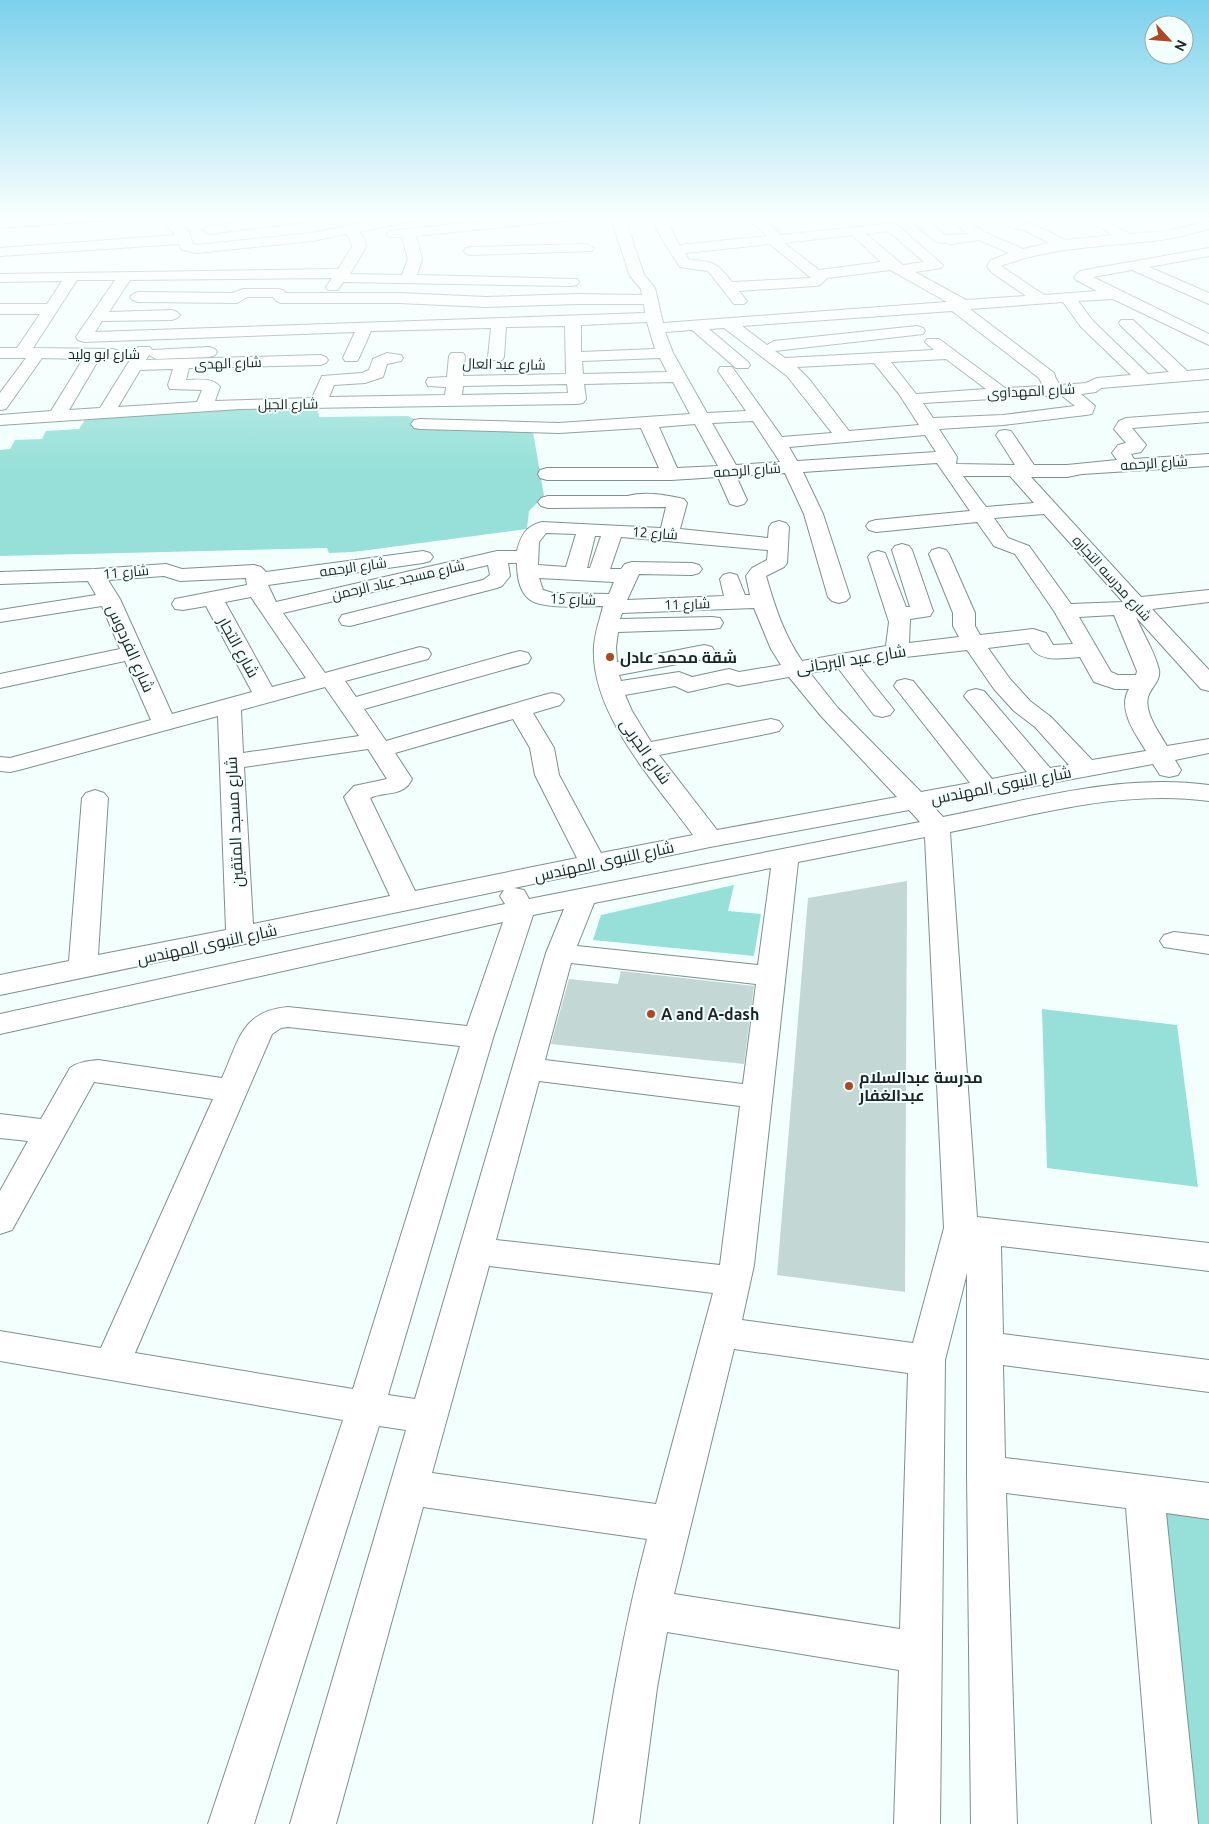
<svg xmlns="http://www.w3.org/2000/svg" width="1209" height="1824" font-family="Ubuntu,Cairo,sans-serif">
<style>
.green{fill:#96e0d9}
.building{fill:#c3d7d5}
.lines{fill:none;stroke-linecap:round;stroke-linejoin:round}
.minor-casing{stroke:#7d908e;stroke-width:2}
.minor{fill:#fff;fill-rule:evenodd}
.poi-dot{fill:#af4724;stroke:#f2fffd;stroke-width:2}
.labels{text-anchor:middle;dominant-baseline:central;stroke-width:4;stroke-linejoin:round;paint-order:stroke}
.far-street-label{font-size:14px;fill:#1d2423;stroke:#f2fffd}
.street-label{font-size:16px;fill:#1d2423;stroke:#f2fffd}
.poi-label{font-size:16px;font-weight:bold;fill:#1d2423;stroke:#f2fffd;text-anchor:start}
</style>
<rect width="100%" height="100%" fill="#f2fffd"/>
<g class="green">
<path d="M286 404 285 411H318L319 417 407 416 422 422 533 432 544 496 529 511 527 529 353 552 329 553 327 548 0 556V450L10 449 15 440 42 439 46 431 79 429 88 415Z"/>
<path d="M734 885 728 911 761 914 754 956 593 940 601 915Z"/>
<path d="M1042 1009 1177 1025 1198 1187 1047 1168Z"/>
<path d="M1161 1501 1209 1507V1824H1195Z"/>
</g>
<g class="building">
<path d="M907 881 905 1292 777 1275 808 898Z"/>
<path d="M621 971 754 986 744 1064 551 1044 569 979 618 984Z"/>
</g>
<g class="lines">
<g class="minor-casing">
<g id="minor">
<path d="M63 215H127L120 219 0 228V220Z"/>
<path d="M162 215H176L178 221 189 231 193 244 197 245 312 233 400 215H428L421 219 359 232 364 238 366 247 350 274 402 275 408 259 402 237H389L387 234 389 231 540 215H589L582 219 416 236 422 259 417 275 577 279 579 282 577 285 572 286 343 282 338 290H328L326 287 332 278 130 280 109 312 172 310 177 312 180 315 177 318 172 320 102 321 95 332 645 313 644 304H577L486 307 399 303H281L276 301 273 297H247L237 303 138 302 133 300 130 297 133 294 138 292 233 293 243 289H278L283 290 286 293H399L486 297 577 294 642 295 641 289 630 276 610 215H624L644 275 655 288 663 323 947 302 890 270 827 278 820 285 815 286 739 291 747 301 744 304H734L708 271 680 267 663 241 650 215H664L679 245 767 236 744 215H759L781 235 891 223 896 224 943 265 941 268 915 272 966 300 1026 296 991 272 987 266 991 260 1009 253 979 240 951 244 936 242 916 225 914 222 916 219H926L945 235 968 234 948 219 954 215 960 216 986 233 1023 249 1049 243 1024 230 1012 228 990 215H1008L1021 222 1033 224 1065 240 1113 235 1080 215H1097L1130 234 1168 231 1209 221V229C1195 232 1182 237 1168 239 1111 247 1055 245 1001 266L1044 295 1097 291 1076 280 1074 277 1080 271 1085 270 1209 248V256L1149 267 1209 293V304L1132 270 1093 277 1209 334V345L1113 299 1078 301 1093 321 1148 374 1169 372 1121 326 1119 323 1121 320H1133L1187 371 1209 369V379L1101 388 1096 392 1081 394 1095 406 1092 414 1086 415 1003 425 939 429 957 457 956 464 1015 465 996 435 999 431 1005 430 1011 431 1034 465H1067L1117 460 1112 453 1118 445 1126 443 1114 429 1119 421 1126 418 1209 412V422L1132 428 1146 445 1141 452 1131 454 1134 459 1209 454V466L1082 474 1067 477H1031L1141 597 1209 590V602L1152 609 1209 670V691L1201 689 1136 617C1143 634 1155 652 1159 670 1161 681 1151 687 1148 697 1144 713 1160 734 1167 746L1209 739V753L1175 760 1181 770 1178 775 1169 777 1160 775 1153 764 932 805 943 817C1030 800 1120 773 1209 785V801C1122 789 1035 815 950 832L977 1217 1209 1243V1271L1001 1246 1003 1334 1209 1360V1392L1003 1365 1005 1458 1209 1483V1519L1166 1513 1198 1824H1152L1126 1508 1006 1493 1017 1824H971L967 1473V1273L945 1360 940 1824H894L899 1670 667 1632 657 1688 639 1824H593C607 1728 622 1633 647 1539L423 1507 336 1824H290L406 1430 379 1426 254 1824H208L343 1420 0 1361V1331L101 1348 213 1099 94 1082 12 1230 0 1234V1191L28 1141 0 1138V1114L41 1119 70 1068C78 1062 88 1061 98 1060L222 1078C239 1041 241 1011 288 1007L467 1026 503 922 0 1034V1014L505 904 500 896 504 890 513 888 0 995V975L69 961 82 798 86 793 95 790 104 793 108 798 98 955 226 930 218 716 19 770 10 772 0 771V757L10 758 151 720 125 661 0 688V674L120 649 102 606 0 622V610L96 595 88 581 0 584V572L95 569 166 564 182 569 254 565 261 567 266 572 423 551 430 553 433 557 430 561 423 563 268 585 276 602 497 551H517C521 535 526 526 542 522L661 528 666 507 548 508 541 506 538 502 541 498 548 496H628C645 491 667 495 684 499L687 503 680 529 768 538 769 527 772 523 779 521 786 523 789 527 787 563 784 567 766 576C775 607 784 635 802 661L886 646 889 622 868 557 871 553 878 551 885 553 906 607H910L892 550 895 546 902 544 909 546 912 550 933 611 930 616 910 619 909 643 959 637 953 626V613L929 554 932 550 939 548 946 550 949 554 975 613V626L980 635 1033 629 1046 633 1053 645 1073 644 1054 611 1015 554 994 546 977 522 876 532 869 530 866 526 869 522 876 520 970 511 937 463 803 472 823 514 850 597 846 601 839 603 832 601 828 597 804 514 785 473 736 476 747 500 744 504 737 506 730 504 718 477 671 480H547L540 478 538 474 540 470 547 468H659L641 428 559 433 420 429 414 428 411 424 414 420 420 419 559 423 690 414 673 382 584 384 586 399 583 403 577 404 240 409 0 425V415L51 411 83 359 42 358 6 409 0 410V393L26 358H0V348H17L40 314H0V304H47L62 281 0 282V274L338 269 352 247 350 239 346 234 312 241 197 253 182 250 179 244 0 256V248L176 235 167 226ZM888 231 924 262 903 265 866 234ZM852 235 881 262 819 270 784 243ZM770 244 811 278 732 282C717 263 714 261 689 260L685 253ZM77 280H115L76 337 78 340 84 342 355 332 343 358 345 361H357L359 358 371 331 491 328 488 357 490 360H502L504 357 506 327 565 326 566 374 463 376 465 356 463 353H451L449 356 447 377 428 378 426 382 428 386 446 387 445 395 329 397 334 385 365 383 383 377 387 364 401 361 403 358 401 355 387 353 373 359 369 370 362 373 322 376 312 398 215 401 220 387C213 377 197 380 186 380L189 368 320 365 326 363 328 360 326 357 320 355 146 360 149 355 156 359 209 357 215 355 217 352 215 349 209 347 152 350 150 347H138L100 408 69 410 99 359 119 357 121 354 119 351 113 349 33 348ZM1063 302 1081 327 1131 375 1097 378 1086 383 1060 385 1056 379 1054 373 970 309ZM952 311 1039 378 1043 386 1005 388 939 339H927L925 342 934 350 785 358 775 351 923 334 925 331 923 328 917 326 774 341 767 345 742 326ZM647 322 655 349 581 352V325ZM724 328 787 376 832 433 782 437 732 367H720L718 371 746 411 707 413 673 353 665 332 692 330 736 368H748L750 365 748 362 709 329ZM660 358 667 372 583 374 582 361ZM946 359 986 389 916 394 891 362ZM874 363 899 394 919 425 849 431 809 379 797 367ZM173 369 168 385 170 389 202 390 197 402 118 407 140 370ZM567 384 568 393 462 395 463 386ZM1061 395 1075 406 1003 415 933 418 923 403ZM753 421 780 462 736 465 712 423ZM695 424 718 466 677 468 659 427ZM925 435 936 452 797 461 789 447ZM963 476H1010L1034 503 986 507ZM1044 514 1123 602 1071 604 1029 546 1008 538 994 518ZM546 533 576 534 566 567 538 565 539 542ZM595 536H601L590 568H587ZM621 537 768 550 767 560 752 568 746 576 750 595H745L737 575 730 573 723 575 720 579 724 596 627 600 639 574 692 575 699 573 702 569 699 565 692 563 632 562 625 564 621 569H610ZM508 563H517C517 575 519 591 529 599 542 610 586 606 603 606 600 619 595 632 594 646 590 714 655 782 693 835L601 853 559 775 554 748 533 713 560 705 564 700 560 695 552 693 544 695 386 741 364 709 528 663 531 658 528 653 520 651 512 653 356 697 345 681 428 659 431 654 428 649 420 647 325 673 283 613 488 565 490 575 483 580 342 615 339 620 342 625 350 626 497 588 502 586 510 576ZM164 576 180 581 246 578 247 585 175 599 172 604 175 609 183 610 206 606 252 692 172 714 120 599 108 580ZM539 578 614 582 609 594 553 593 543 590ZM251 597 306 678 272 687 225 602ZM754 608 771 649 781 665 739 672 729 669 692 677 679 672 621 681 619 675 704 659 712 657 715 652 712 647 704 645 617 662 616 647 618 632 712 629 720 628 723 623 720 618 712 617 620 619 622 613ZM1114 615 1137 671 1136 675H1118L1111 672 1079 617ZM1029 643C1037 664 1061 658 1080 657L1094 682 1115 689H1129C1117 709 1135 733 1146 751L1092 760 1051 717 1030 701 1010 679 988 648ZM967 650 994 689 1014 711 1035 727 1069 765 1050 768 984 691 976 689 968 691 964 696 1027 772 992 779 913 681 905 679 897 681 894 686 970 783 921 792 837 707 810 673 838 668 874 715 882 717 890 715 894 710 858 665 897 658ZM789 677 821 716 897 797 717 830 659 755 771 733 779 731 783 726 779 721 771 719 651 742 632 711 625 695 675 686 688 692 728 683 738 686ZM325 687 359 736 243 753 241 710ZM513 719 530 748 535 775 577 858 415 891 370 798C385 791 404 797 412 779L395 753ZM368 749 387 779 354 786 344 797 390 896 253 924 244 767ZM909 810 920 822 529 899 524 890 514 888 710 847ZM925 837 944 1228 913 1343 742 1320 754 1265 798 862ZM771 868 758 965 577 946 594 903ZM564 909 546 953 415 1399 388 1395 493 1038 533 915ZM571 963 756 984 743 1084 545 1060ZM288 1027 460 1046 353 1389 135 1353 272 1034 281 1028ZM539 1081 740 1106 720 1265 496 1240ZM489 1266 713 1293 656 1504 432 1473ZM734 1349 908 1373 900 1629 674 1594Z"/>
<path d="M293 215H334L327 219 209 234 202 230 209 226Z"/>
<path d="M792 215H816L814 218 793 219Z"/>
<path d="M587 244 594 248 592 251 471 255 466 254 464 251 466 248 471 247Z"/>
<path d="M1174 932 1209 936V954L1164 947 1160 941 1164 935Z"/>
</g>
</g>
<use href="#minor" class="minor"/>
</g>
<linearGradient id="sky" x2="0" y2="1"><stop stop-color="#7cd1ec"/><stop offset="0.46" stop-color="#f9fffe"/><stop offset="1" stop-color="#f9fffe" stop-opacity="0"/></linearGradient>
<rect width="1209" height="471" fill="url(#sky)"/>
<g class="poi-dot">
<circle cx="610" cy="657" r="5"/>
<circle cx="651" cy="1014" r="5"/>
<circle cx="849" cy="1086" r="5"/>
</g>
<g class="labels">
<g class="far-street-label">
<text x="104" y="354">شارع ابو وليد</text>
<text transform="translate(228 363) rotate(-2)">شارع الهدى</text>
<text transform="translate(504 364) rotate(1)">شارع عبد العال</text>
<text transform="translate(1031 391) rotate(-3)">شارع المهداوى</text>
<text transform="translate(288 404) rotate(-1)">شارع الجبل</text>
<text transform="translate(1154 463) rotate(-4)">شارع الرحمه</text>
<text transform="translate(747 470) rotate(-4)">شارع الرحمه</text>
<text transform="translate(655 533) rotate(4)">شارع 12</text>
<text transform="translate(353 567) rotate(-8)">شارع الرحمه</text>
<text transform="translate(126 572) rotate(-5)">شارع 11</text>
<text transform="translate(1112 578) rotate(48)">شارع مدرسه التجاره</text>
<text transform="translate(398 580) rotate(-13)">شارع مسجد عباد الرحمن</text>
<text transform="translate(573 599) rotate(2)">شارع 15</text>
<text transform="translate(687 604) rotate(-2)">شارع 11</text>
</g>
<g class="street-label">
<text transform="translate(239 647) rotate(61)">شارع التجار</text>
<text transform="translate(131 648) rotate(66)">شارع الفردوس</text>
<text transform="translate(851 659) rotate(-9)">شارع عيد البرجانى</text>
<text transform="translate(646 751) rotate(55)">شارع الجربى</text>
<text transform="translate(1001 785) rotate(-11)">شارع النبوى المهندس</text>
<text transform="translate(234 822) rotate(-93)">شارع مسجد المتقين</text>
<text transform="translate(604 861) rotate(-12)">شارع النبوى المهندس</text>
<text transform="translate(207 944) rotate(-12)">شارع النبوى المهندس</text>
</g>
<g class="poi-label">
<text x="620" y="657">شقة محمد عادل</text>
<text x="661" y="1014">A and A-dash</text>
<text x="859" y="1077">مدرسة عبدالسلام<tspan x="859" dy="18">عبدالغفار</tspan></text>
</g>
</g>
<g transform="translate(1169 40) rotate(116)"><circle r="24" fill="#f2fffd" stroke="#9da7a6"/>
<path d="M0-4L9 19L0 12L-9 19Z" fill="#af4724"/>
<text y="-8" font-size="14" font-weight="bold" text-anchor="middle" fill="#1d2423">N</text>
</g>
</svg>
